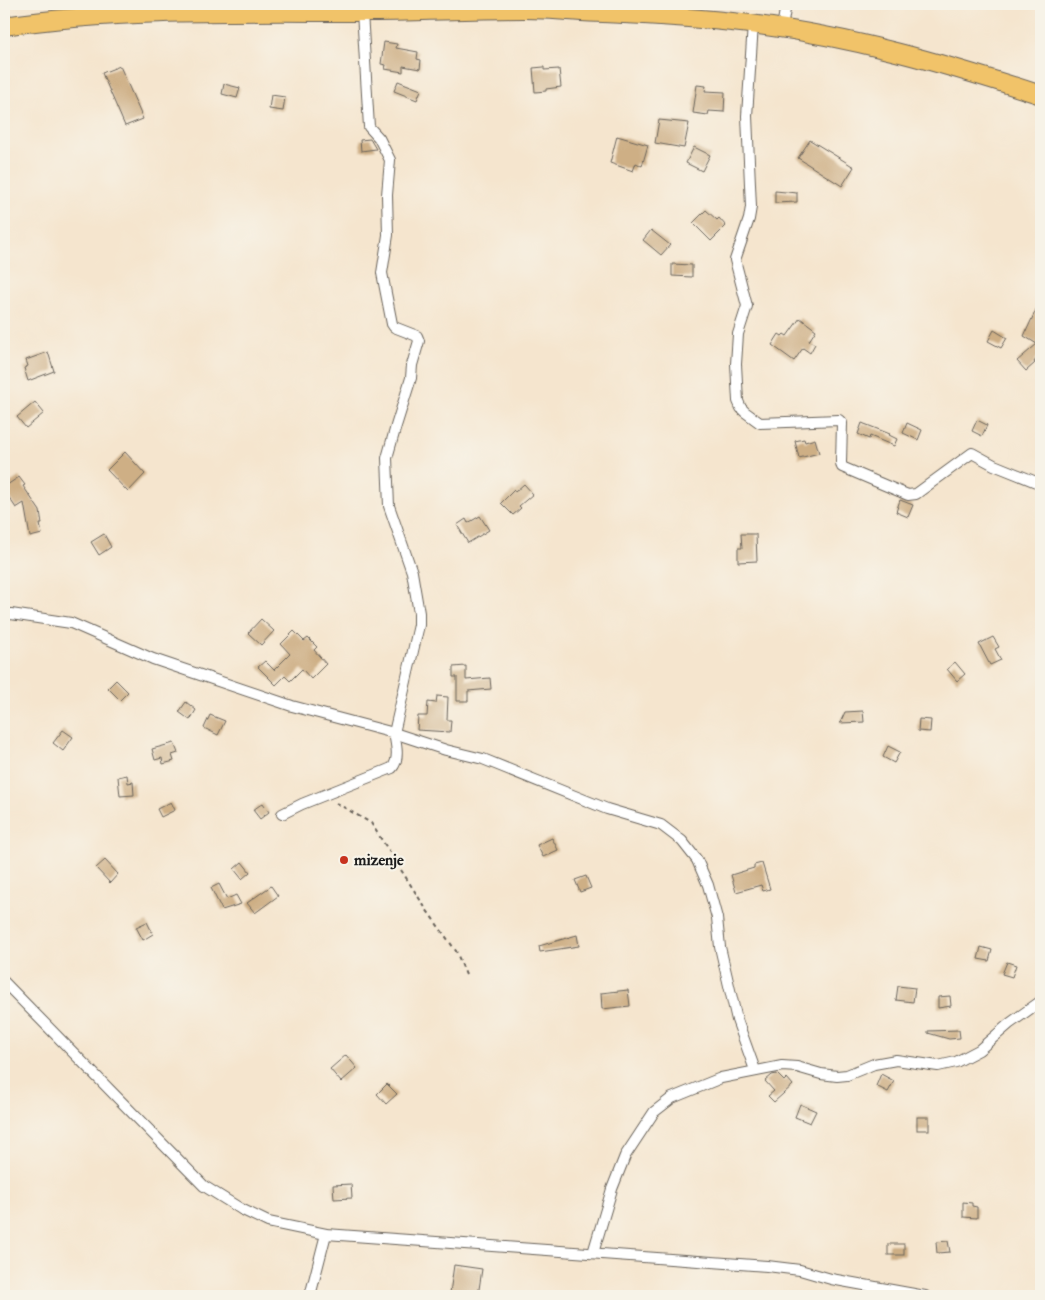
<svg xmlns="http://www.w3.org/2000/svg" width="1045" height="1300" font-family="'IM FELL Double Pica',serif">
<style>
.building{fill:#ceaf85}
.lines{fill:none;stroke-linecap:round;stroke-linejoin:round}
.street-casing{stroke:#68625a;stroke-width:12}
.highway-casing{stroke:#68625a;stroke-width:20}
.path{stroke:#68625a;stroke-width:2;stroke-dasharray:4 4;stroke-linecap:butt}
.street{stroke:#fff;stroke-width:10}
.highway{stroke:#f1c369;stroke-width:18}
.poi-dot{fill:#c8321e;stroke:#f7f3e8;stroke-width:2}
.labels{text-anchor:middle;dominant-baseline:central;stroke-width:4.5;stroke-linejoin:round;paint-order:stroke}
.poi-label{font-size:16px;font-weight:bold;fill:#1c1c1c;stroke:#f7f3e8;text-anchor:start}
</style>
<rect width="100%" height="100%" fill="#f7f3e8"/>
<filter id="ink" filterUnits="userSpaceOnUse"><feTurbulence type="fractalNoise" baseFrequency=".02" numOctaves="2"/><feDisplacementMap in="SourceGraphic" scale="10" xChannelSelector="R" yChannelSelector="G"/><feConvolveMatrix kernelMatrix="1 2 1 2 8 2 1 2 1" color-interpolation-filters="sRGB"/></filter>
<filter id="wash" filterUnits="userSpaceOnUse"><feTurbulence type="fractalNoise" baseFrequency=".0096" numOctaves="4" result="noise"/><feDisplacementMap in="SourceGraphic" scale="20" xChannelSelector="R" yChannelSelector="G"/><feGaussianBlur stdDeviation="1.12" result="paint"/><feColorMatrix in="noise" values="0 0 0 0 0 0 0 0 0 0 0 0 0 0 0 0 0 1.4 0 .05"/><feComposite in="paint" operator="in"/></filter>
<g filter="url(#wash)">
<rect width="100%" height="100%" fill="#f5e5ce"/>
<g id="blocks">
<g class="building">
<path d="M384 42 397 44 396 48 418 52 417 59 421 60 420 69 403 66V72L385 69 386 65 381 64Z"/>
<path d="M120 66 143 119 125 126 102 73Z"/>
<path d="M544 67V70L559 69 561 87 546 89V91L535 92 533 68Z"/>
<path d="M398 81 421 90 417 100 394 91Z"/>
<path d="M224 84 240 88 237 98 222 94Z"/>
<path d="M697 85 706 86 705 91 725 92 724 112 709 111 708 115 693 113Z"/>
<path d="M271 95 285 97 283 111 269 109Z"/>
<path d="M659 120 689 123 684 148 655 143Z"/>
<path d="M617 136 648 145 642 166 636 163 633 171 610 163Z"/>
<path d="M370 139 376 149 361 151 360 140Z"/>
<path d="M810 140 854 167 842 186 798 158Z"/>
<path d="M694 147 710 155 702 171 686 163Z"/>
<path d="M775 191 797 193V202L775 203Z"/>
<path d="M706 210 717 220 719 218 726 226 711 241 693 223Z"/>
<path d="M651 230 670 245 661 255 643 240Z"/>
<path d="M672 264 692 265V277L672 276Z"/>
<path d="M1041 299V353L1034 362 1035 363 1026 371 1017 361 1037 344 1024 336Z"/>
<path d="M800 318 816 330 809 341 815 344 810 353 803 348 794 361 772 345 779 334 782 336 784 334 787 336Z"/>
<path d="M994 330 1007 338 1001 348 988 341Z"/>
<path d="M48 352 54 371 28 381 24 368 28 366 26 360Z"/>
<path d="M35 402 44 413 26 428 17 417Z"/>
<path d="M977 420 987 425 982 436 972 431Z"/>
<path d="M862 423 890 434 889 435 897 439 894 446 870 436 869 439 858 434Z"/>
<path d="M907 423 922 430 918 440 903 433Z"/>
<path d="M804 439 805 442 815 439 819 453 799 458 795 441Z"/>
<path d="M125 452 145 474 128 492 107 470Z"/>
<path d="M19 477 25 485 23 486 40 511 42 524H40L42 534 30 537 24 503 16 508 4 490V487Z"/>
<path d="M524 484 533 494 519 506 521 508 513 515 501 503 514 490 515 492Z"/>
<path d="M900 500 913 505 908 517 896 512Z"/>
<path d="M480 516 489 530 468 543 457 525 466 519 468 523Z"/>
<path d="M104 534 111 547 99 555 91 542Z"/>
<path d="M741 534H756L757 561 738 562V548H742Z"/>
<path d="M261 619 274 631 261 645 248 633Z"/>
<path d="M294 631 304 641 308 638 317 647 314 650 326 664 311 679 302 669 290 681 285 676 276 685 258 667 265 661 274 670 290 654 281 644Z"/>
<path d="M993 637 999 647 995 649 1001 660 990 665 979 644Z"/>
<path d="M955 662 965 674 957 681 947 669Z"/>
<path d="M466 666V680L490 678 491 689 468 691V701H457V677H453V667Z"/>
<path d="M116 680 128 692 120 700 108 688Z"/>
<path d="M437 696 448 697 447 720H451L450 732 417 730 418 716H427L428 702 436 703Z"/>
<path d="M186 702 196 710 190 720 179 712Z"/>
<path d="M863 711 864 722 840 723 845 712Z"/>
<path d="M210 715 225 721 218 735 204 728Z"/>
<path d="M919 719 931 720 930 732 918 731Z"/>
<path d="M63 730 73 737 63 751 53 743Z"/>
<path d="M174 743 178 753 172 755 174 761 163 764 162 758 155 760 152 749Z"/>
<path d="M888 746 900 752 894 763 883 757Z"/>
<path d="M127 775 128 783 133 782 134 795 120 796 118 777Z"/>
<path d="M171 802 175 810 161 817 157 809Z"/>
<path d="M263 803 269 812 260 819 253 810Z"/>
<path d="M552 838 558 850 543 857 537 845Z"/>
<path d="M105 860 118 874 110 883 96 868Z"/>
<path d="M242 862 250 872 242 879 234 869Z"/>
<path d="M762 863 770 889 763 891 761 885 736 892 731 875 754 868V865Z"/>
<path d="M586 876 591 888 580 892 575 880Z"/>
<path d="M219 884 227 899 236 895 241 904 222 910 211 888Z"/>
<path d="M271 886 278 896 255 913 247 903Z"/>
<path d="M147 922 153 934 143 940 136 927Z"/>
<path d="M577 935 579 946 540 952 539 946Z"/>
<path d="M981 947 992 950 989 961 978 959Z"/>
<path d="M1007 962 1016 965 1012 977 1002 974Z"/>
<path d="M898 986 915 988 913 1002 896 1000Z"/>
<path d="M628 990 630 1006 602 1009 601 993Z"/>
<path d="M950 996 951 1006 938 1008V997Z"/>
<path d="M959 1030 960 1038 949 1039 928 1033V1031Z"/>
<path d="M346 1055 357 1068 341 1082 330 1069Z"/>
<path d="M777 1074 784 1081 787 1078 793 1085 774 1102 768 1096 774 1091 765 1081 772 1075Z"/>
<path d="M881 1074 894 1081 888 1092 876 1086Z"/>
<path d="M387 1084 397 1094 386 1104 377 1094Z"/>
<path d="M800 1104 816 1111 810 1123 795 1117Z"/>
<rect x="917" y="1117" width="12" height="13"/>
<path d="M351 1184 352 1198 334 1199 333 1185Z"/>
<path d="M963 1202 972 1203V1206L977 1207V1218L963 1217Z"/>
<path d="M948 1241 950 1252 937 1253 936 1242Z"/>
<rect x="888" y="1244" width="16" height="11"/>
<path d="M454 1265 482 1269 478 1296 450 1293Z"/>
</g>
</g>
</g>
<g filter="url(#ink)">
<use href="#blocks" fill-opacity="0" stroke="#68625a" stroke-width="1"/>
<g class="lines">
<g class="street-casing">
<g id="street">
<path d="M753 24 747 116 751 207 749 219 735 260 747 306 738 334 736 364 738 401 741 408 745 412 760 423 839 420 842 423 841 463 842 467 908 495 916 494 972 453 994 465 1041 484"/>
<path d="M782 28 786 4"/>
<path d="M4 615 11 614 71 623 153 659 292 706 394 733 446 750 483 759 607 809 661 825 682 841 697 860 708 885 717 918 720 947 737 1020 755 1070"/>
<path d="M282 814 302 804 392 768C400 759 396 744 394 733L419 625V613L412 572 389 506 387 458 396 426 411 378 412 365 419 341 417 336 394 327 392 324 382 273 388 235 387 195 390 160 379 138 369 127 362 12"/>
<path d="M4 982 204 1186 241 1209 268 1222 326 1234 767 1266 800 1270 831 1279 925 1296"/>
<path d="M593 1253 612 1189 625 1156 654 1112 672 1098 721 1078 782 1066 797 1067 821 1074 837 1076 847 1075 874 1064 896 1060 938 1066 956 1062 979 1050 1009 1024 1041 1001"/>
<path d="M310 1296 326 1234"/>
</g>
</g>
<g class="highway-casing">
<path id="highway" d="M4 26C122 9 242 12 361 12 415 12 470 9 524 9 551 9 577 12 603 13 652 15 701 18 750 24 850 36 946 64 1041 95"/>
</g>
<path class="path" d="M336 803 371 823 426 909 456 951 466 975"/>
<use href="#street" class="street"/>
<use href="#highway" class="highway"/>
</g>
</g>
<circle class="poi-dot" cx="344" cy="860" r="5"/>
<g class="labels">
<g class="poi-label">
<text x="354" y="860">mizenje</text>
</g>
</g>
<rect width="1045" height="1300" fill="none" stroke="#f7f3e8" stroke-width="20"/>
</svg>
